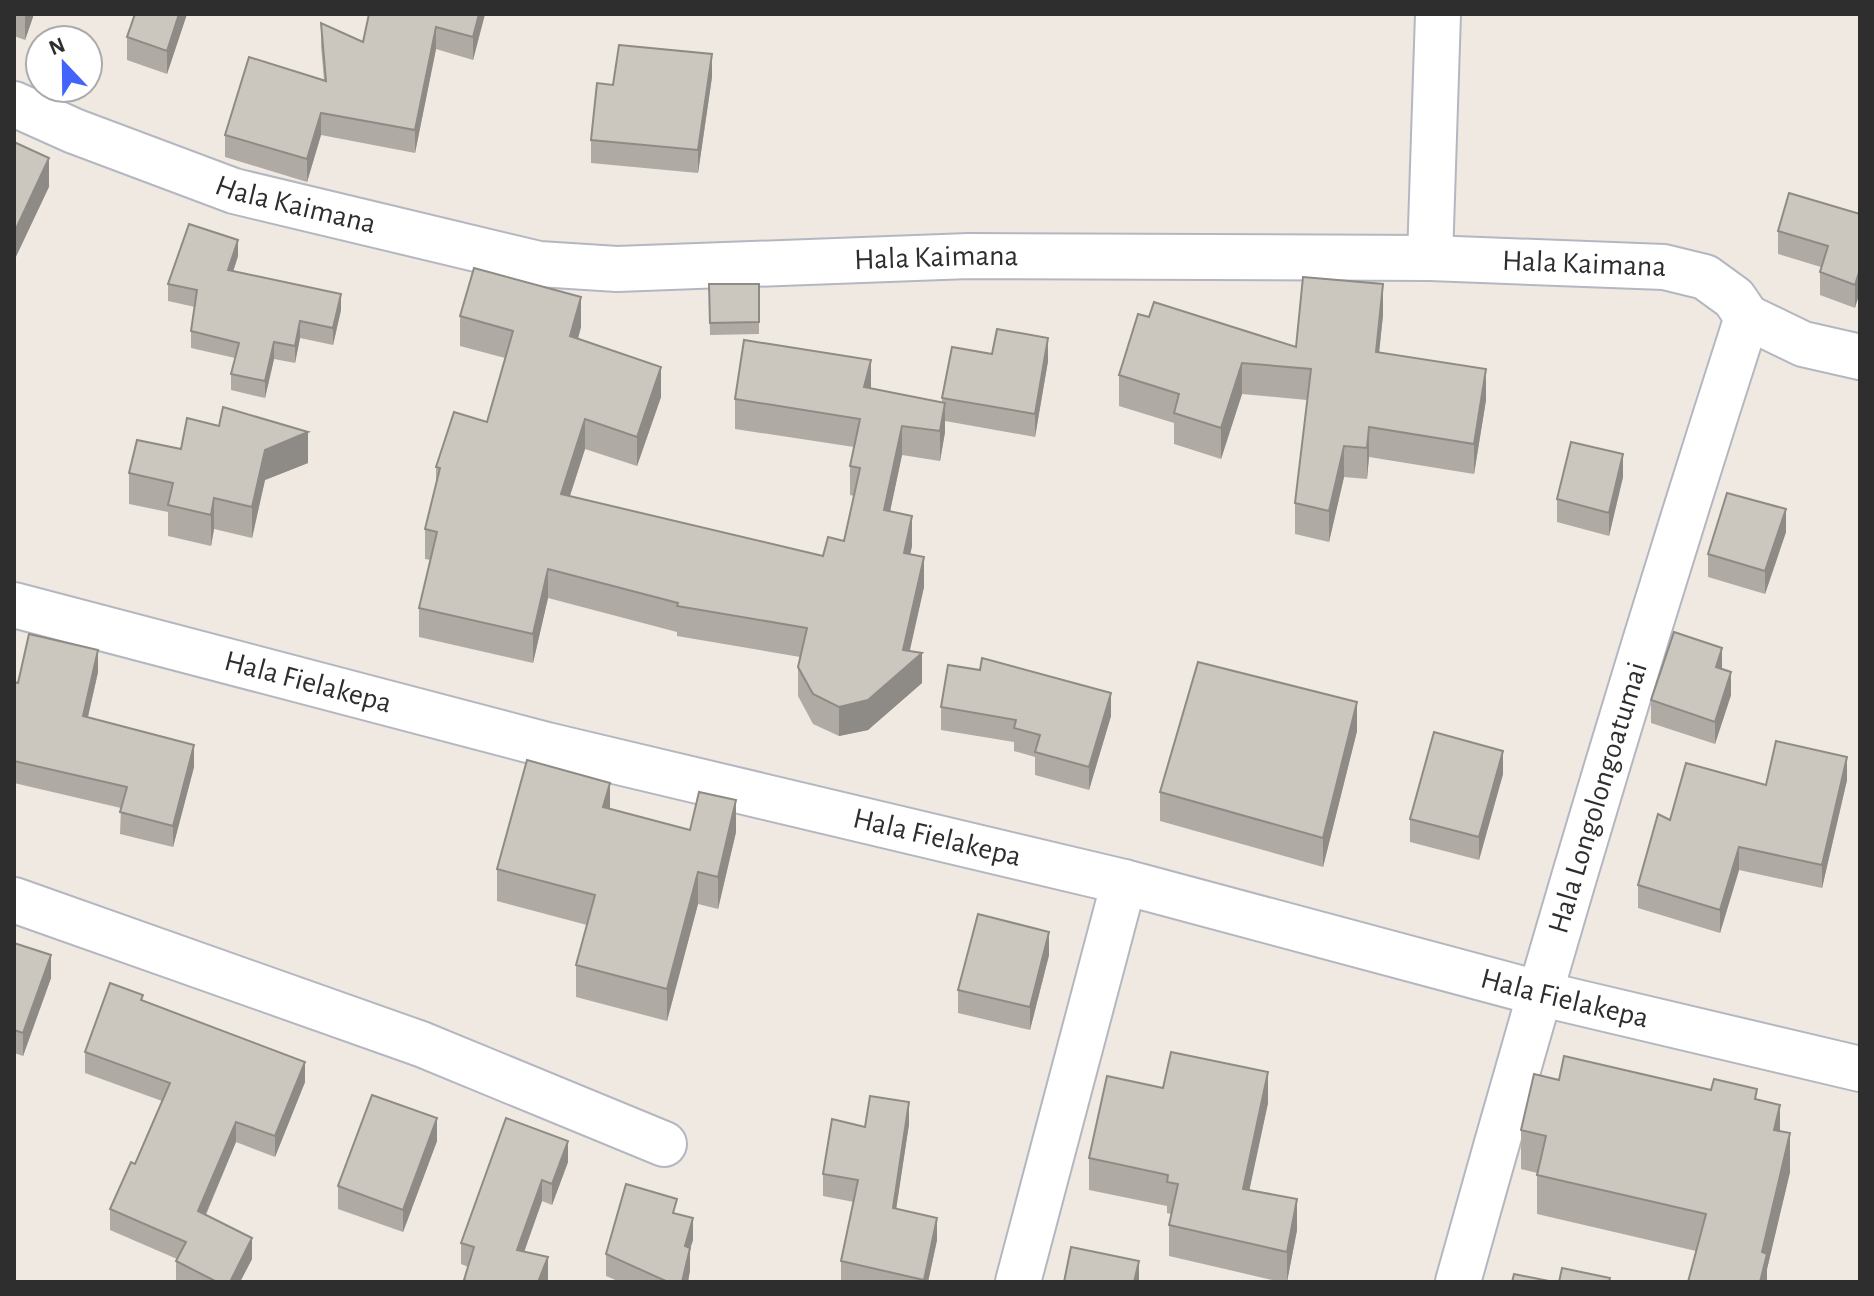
<svg xmlns="http://www.w3.org/2000/svg" width="1874" height="1296" font-family="'Alegreya Sans',sans-serif">
<style>
.lines{fill:none;stroke-linecap:round;stroke-linejoin:round}
.minor-casing{stroke:#b4b7c1;stroke-width:48}
.minor{stroke:#fff;stroke-width:44}
.wall{fill:#afaba4}
.shaded-wall{fill:#8e8b86}
.building{fill:#cbc7bf;stroke:#8e8b86;stroke-width:2}
.labels{text-anchor:middle;dominant-baseline:central;stroke-width:6;stroke-linejoin:round;paint-order:stroke}
.street-label{font-size:30px;fill:#2e2e2e;stroke:#fff}
</style>
<rect width="100%" height="100%" fill="#efe9e1"/>
<g class="lines">
<g class="minor-casing">
<g id="minor">
<path id="s1" d="M14 104 74 131 234 191 539 264 617 269 969 256 1430 258 1664 267 1705 277 1734 298 1747 317 1803 344 1860 357"/>
<path d="M1430 258 1438 14"/>
<path id="s2" d="M14 605 547 745 1124 882 1538 993 1860 1069"/>
<path d="M14 900 421 1044 664 1144"/>
<path d="M1018 1282 1124 882"/>
<path id="s3" d="M1458 1282C1548 958 1644 637 1747 317"/>
</g>
</g>
<use href="#minor" class="minor"/>
</g>
<g class="wall">
<path d="M14 14H34L25 40 14 36Z"/>
<path d="M135 14H187L167 74 127 60V37Z"/>
<path d="M369 14H485L473 60 436 49 415 153 321 135 307 182 225 157V135L324 80 321 46V23L363 42Z"/>
<path d="M712 77 698 173 591 163V140L613 85Z"/>
<path d="M1860 214 1855 308 1820 295V272L1821 267 1778 254V231Z"/>
<path d="M238 256 233 272 341 310 333 345 300 338 295 363 274 359 265 398 231 390V374L235 358 191 348V331L195 307 168 301V284Z"/>
<path d="M709 284H759V334L710 335Z"/>
<path d="M1383 315 1379 352 1486 400 1474 474 1369 457 1367 479 1344 477 1329 542 1295 534V503L1307 400 1242 394 1221 459 1174 444V423L1119 406V375L1149 317 1296 347Z"/>
<path d="M460 316 581 327 578 339 661 397 637 466 585 449 570 496 823 556 844 541 854 496 850 495V466L854 447 735 429V399L871 388 942 402V398L992 354 1048 361 1035 437 945 421V432L940 461 902 455 890 511 912 546 910 554 924 587 909 651 922 683 868 730 839 736 813 724 798 696V667L800 657 677 636V632L548 598 533 663 419 637V608L431 560 425 559V529L436 483V467L487 422 505 358 460 346Z"/>
<path d="M181 449 308 463 265 480 252 538 214 529 211 546 168 536V512L129 504V473Z"/>
<path d="M1623 477 1609 536 1557 522V499Z"/>
<path d="M1786 532 1765 594 1708 577V554Z"/>
<path d="M1722 669 1731 695 1715 744 1651 723V700Z"/>
<path d="M98 672 88 717 194 767 173 847 120 834 121 808 14 783V682L18 683Z"/>
<path d="M941 707 1111 716 1089 790 1035 775V757L1014 751V742L941 730Z"/>
<path d="M1357 731 1323 867 1160 821V792Z"/>
<path d="M1503 774 1479 860 1410 842V819Z"/>
<path d="M1847 780 1822 888 1739 870 1720 933 1638 908V885L1670 820 1766 785Z"/>
<path d="M610 809 690 830 736 832 718 909 698 904 667 1021 576 997V965L587 925 497 901V869Z"/>
<path d="M14 943 51 978 23 1056 14 1053Z"/>
<path d="M1049 955 1030 1030 958 1013V990Z"/>
<path d="M143 1000 305 1082 275 1157 236 1142 206 1215 252 1259 240 1282H176V1261L177 1259 110 1230V1209L135 1164 162 1101 85 1073V1052Z"/>
<path d="M1559 1080 1711 1090 1757 1099 1780 1131 1790 1172 1767 1269V1282L1696 1251 1537 1214V1173L1521 1169V1130Z"/>
<path d="M1163 1088 1268 1103 1249 1190 1297 1230 1287 1282H1281L1169 1256V1225L1171 1214 1167 1213V1206L1089 1190V1158Z"/>
<path d="M506 1118 568 1162 552 1205 542 1201 524 1252 548 1279 547 1282H464L468 1267 461 1264V1243Z"/>
<path d="M909 1124 896 1209 937 1240 928 1282H841V1261L854 1202 823 1196V1174L865 1127Z"/>
<path d="M437 1141 403 1232 338 1209V1186Z"/>
<path d="M677 1214 693 1240 690 1249V1270L688 1282H620L606 1276V1254Z"/>
</g>
<g class="shaded-wall">
<path d="M26 14H34L25 40V17Z"/>
<path d="M179 14H187L167 74V51Z"/>
<path d="M479 14H485L473 60V37Z"/>
<path d="M436 27V49L415 153V130Z"/>
<path d="M712 54V77L698 173V150Z"/>
<path d="M321 113V135L307 182V159Z"/>
<path d="M49 158V187L14 261V233Z"/>
<path d="M238 240V256L228 287V270Z"/>
<path d="M1860 269V292L1855 308V285Z"/>
<path d="M1383 284V315L1376 382V352Z"/>
<path d="M341 294V310L333 345V328Z"/>
<path d="M581 297V327L570 366V336Z"/>
<path d="M300 321V338L295 363V346Z"/>
<path d="M1048 338V361L1035 437V414Z"/>
<path d="M274 342V359L265 398V381Z"/>
<path d="M871 360V390L864 387Z"/>
<path d="M1242 363V394L1221 459V428Z"/>
<path d="M661 367V397L637 466V437Z"/>
<path d="M1486 369V400L1474 474V444Z"/>
<path d="M945 403V432L940 461V431Z"/>
<path d="M585 419V449L561 523V494Z"/>
<path d="M902 426V455L884 540V510Z"/>
<path d="M1369 427V457L1367 479V448Z"/>
<path d="M308 432V463L265 480 252 538V507L265 450Z"/>
<path d="M1344 446V477L1329 542V511Z"/>
<path d="M1623 454V477L1609 536V513Z"/>
<path d="M214 498V529L211 546V515Z"/>
<path d="M1786 509V532L1765 594V571Z"/>
<path d="M912 516V546L904 583V553Z"/>
<path d="M924 557V587L906 668 922 653V683L868 730 839 736V707L903 650Z"/>
<path d="M548 569V598L533 663V634Z"/>
<path d="M1722 648V671L1716 667Z"/>
<path d="M98 650V672L83 738V716Z"/>
<path d="M1731 672V695L1715 744V722Z"/>
<path d="M1111 693V716L1089 790V767Z"/>
<path d="M1357 702V731L1323 867V838Z"/>
<path d="M194 745V767L173 847V826Z"/>
<path d="M1503 751V774L1479 860V837Z"/>
<path d="M1847 757V780L1822 888V865Z"/>
<path d="M610 783V814L603 807Z"/>
<path d="M736 800V832L718 909V877Z"/>
<path d="M1739 847V870L1720 933V910Z"/>
<path d="M698 872V904L667 1021V989Z"/>
<path d="M1049 932V955L1030 1030V1007Z"/>
<path d="M51 955V978L23 1056V1033Z"/>
<path d="M305 1062V1082L275 1157V1136Z"/>
<path d="M1268 1072V1103L1243 1220V1189Z"/>
<path d="M909 1102V1124L893 1230V1208Z"/>
<path d="M1780 1105V1143L1774 1130Z"/>
<path d="M437 1118V1141L403 1232V1210Z"/>
<path d="M236 1122V1142L198 1232V1211Z"/>
<path d="M1790 1133V1172L1767 1269V1282H1760L1762 1252Z"/>
<path d="M568 1141V1162L552 1205V1184Z"/>
<path d="M542 1180V1201L517 1272V1250Z"/>
<path d="M1297 1199V1230L1287 1282V1252Z"/>
<path d="M693 1218V1240L690 1249V1270L688 1282H682L685 1246Z"/>
<path d="M937 1218V1240L928 1282H924Z"/>
<path d="M252 1238V1259L240 1282H230Z"/>
<path d="M548 1257V1279L547 1282H538Z"/>
<path d="M1139 1261V1282H1134Z"/>
</g>
<g class="building">
<path d="M135 14H179L167 51 127 37Z"/>
<path d="M369 14H479L473 37 436 27 415 130 321 113 307 159 225 135 249 57 326 81 321 23 363 42Z"/>
<path d="M619 45 712 54 698 150 591 140 597 83 613 85Z"/>
<path d="M14 142 49 158 14 233Z"/>
<path d="M1789 193 1860 214V269L1855 285 1820 272 1828 246 1778 231Z"/>
<path d="M189 224 238 240 228 270 341 294 333 328 300 321 295 346 274 342 265 381 231 374 239 343 191 331 197 290 168 284Z"/>
<path d="M474 268 581 297 570 336 661 367 637 437 585 419 561 494 823 556 828 537 844 541 860 468 850 466 860 419 735 399 744 340 871 360 864 387 945 403 940 431 902 426 884 510 912 516 904 553 924 557 903 650 922 653 868 700 839 707 813 694 798 667 807 628 677 606 678 603 548 569 533 634 419 608 437 532 425 529 440 468 436 467 454 412 487 422 513 331 460 316Z"/>
<path d="M1303 277 1383 284 1376 352 1486 369 1474 444 1369 427 1367 448 1344 446 1329 511 1295 503 1311 369 1242 363 1221 428 1174 413 1179 394 1119 375 1138 314 1149 317 1154 302 1296 347Z"/>
<path d="M709 284H759V322L710 323Z"/>
<path d="M997 329 1048 338 1035 414 942 398 952 347 992 354Z"/>
<path d="M223 407 308 432 265 450 252 507 214 498 211 515 168 505 173 483 129 473 137 440 181 449 187 418 219 426Z"/>
<path d="M1571 442 1623 454 1609 513 1557 499Z"/>
<path d="M1727 493 1786 509 1765 571 1708 554Z"/>
<path d="M1674 632 1722 648 1716 667 1731 672 1715 722 1651 700Z"/>
<path d="M29 634 98 650 83 716 194 745 173 826 120 812 127 787 14 761V682L18 683Z"/>
<path d="M982 658 1111 693 1089 767 1035 752 1040 735 1014 728 1016 720 941 707 948 665 980 670Z"/>
<path d="M1198 662 1357 702 1323 838 1160 792Z"/>
<path d="M1434 732 1503 751 1479 837 1410 819Z"/>
<path d="M1776 741 1847 757 1822 865 1739 847 1720 910 1638 885 1658 814 1670 820 1686 763 1766 785Z"/>
<path d="M527 760 610 783 603 807 690 830 699 792 736 800 718 877 698 872 667 989 576 965 595 895 497 869Z"/>
<path d="M978 914 1049 932 1030 1007 958 990Z"/>
<path d="M14 943 51 955 23 1033 14 1030Z"/>
<path d="M110 983 143 995 141 1000 305 1062 275 1136 236 1122 198 1211 252 1238 230 1282H217L176 1261 186 1242 110 1209 131 1162 135 1164 170 1083 85 1052Z"/>
<path d="M1171 1052 1268 1072 1243 1189 1297 1199 1287 1252 1169 1225 1178 1184 1167 1182 1168 1175 1089 1158 1107 1076 1163 1088Z"/>
<path d="M1564 1056 1711 1090 1714 1079 1757 1089 1755 1099 1780 1105 1774 1130 1790 1133 1762 1252 1767 1254 1760 1282H1688L1706 1214 1537 1175 1546 1136 1521 1130 1534 1074 1559 1080Z"/>
<path d="M372 1095 437 1118 403 1210 338 1186Z"/>
<path d="M870 1096 909 1102 893 1208 937 1218 924 1280 841 1261 858 1180 823 1174 832 1119 865 1127Z"/>
<path d="M506 1118 568 1141 552 1184 542 1180 517 1250 548 1257 538 1282H469L464 1280 474 1247 461 1243Z"/>
<path d="M626 1184 677 1199 673 1213 693 1218 685 1246 690 1248 682 1282H668L606 1254Z"/>
<path d="M1071 1247 1139 1261 1134 1282H1064Z"/>
<path d="M1562 1268 1610 1278 1609 1282H1559Z"/>
<path d="M1514 1274 1554 1282H1512Z"/>
</g>
<g class="labels">
<g class="street-label">
<text stroke="none"><textPath href="#s1" startOffset="300">Hala Kaimana</textPath></text>
<text stroke="none"><textPath href="#s1" startOffset="948">Hala Kaimana</textPath></text>
<text stroke="none"><textPath href="#s1" startOffset="1596">Hala Kaimana</textPath></text>
<text stroke="none"><textPath href="#s2" startOffset="304">Hala Fielakepa</textPath></text>
<text stroke="none"><textPath href="#s3" startOffset="504">Hala Longolongoatumai</textPath></text>
<text stroke="none"><textPath href="#s2" startOffset="952">Hala Fielakepa</textPath></text>
<text stroke="none"><textPath href="#s2" startOffset="1600">Hala Fielakepa</textPath></text>
</g>
</g>
<rect width="1874" height="1296" fill="none" stroke="#2e2e2e" stroke-width="32"/>
<g transform="translate(64 64) rotate(338)"><circle r="38" fill="#ffffff" stroke="#ababab" stroke-width="2"/>
<path d="M0-6L14 30L0 20L-14 30Z" fill="#4264fb"/>
<text y="-12" font-size="22" font-weight="bold" text-anchor="middle" fill="#2e2e2e">N</text>
</g>
</svg>
